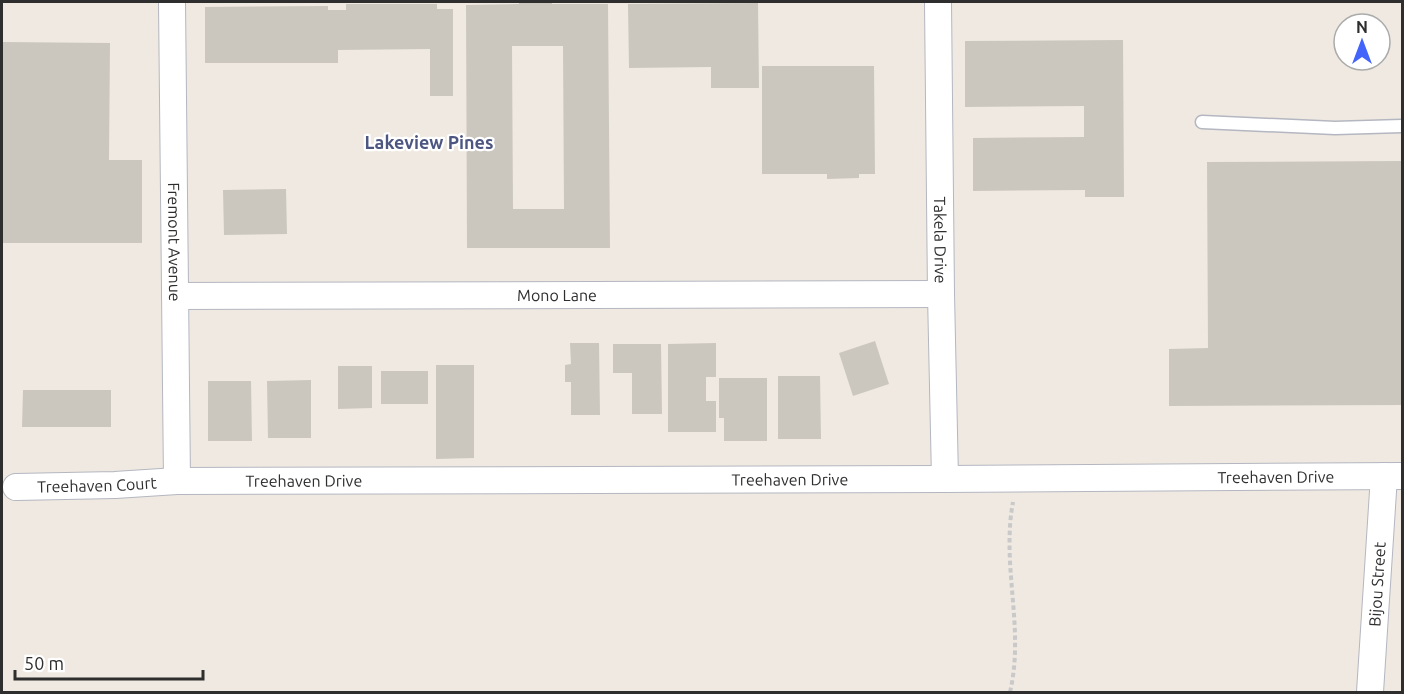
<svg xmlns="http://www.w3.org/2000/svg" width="1404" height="694" font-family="Ubuntu,sans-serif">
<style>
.building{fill:#cbc7bf;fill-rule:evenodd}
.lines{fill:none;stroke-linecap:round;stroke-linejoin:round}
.lane-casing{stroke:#b4b7c1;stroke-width:15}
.street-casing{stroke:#b4b7c1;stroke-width:28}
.path{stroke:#c9c9c9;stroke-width:4;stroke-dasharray:4.5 3;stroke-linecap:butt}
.lane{stroke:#fff;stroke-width:12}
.street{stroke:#fff;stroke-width:26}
.labels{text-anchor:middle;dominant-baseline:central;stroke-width:4.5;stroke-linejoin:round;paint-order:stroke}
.street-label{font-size:16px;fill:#2e2e2e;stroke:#fff}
.neighbourhood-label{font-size:18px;font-weight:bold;fill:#4d5680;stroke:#fff}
</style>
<rect width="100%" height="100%" fill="#efe9e1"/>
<g class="building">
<path d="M519 2H552V4H608L610 248H467L466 5 519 4ZM512 46H563L564 209H513Z"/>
<path d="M758 3 759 88H711V67L629 68 628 4Z"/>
<path d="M346 4H437V9H453V96H430V49L338 50V63H205V7L328 6V10H346Z"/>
<path d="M1123 40 1124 197H1085V190L973 191V138L1084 137V106L965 107V41Z"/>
<path d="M2 42 110 43 109 160H142V243H2Z"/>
<path d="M762 66H874L875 174H859V178L827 179V174H762Z"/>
<path d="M1402 161V405L1169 406V349L1208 348 1207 162Z"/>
<path d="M286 189 287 234 224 235 223 190Z"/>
<path d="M875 341 889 384 853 396 839 353Z"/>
<path d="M570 343H599L600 415H571V382H565V365L571 364Z"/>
<path d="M716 343V377H706V401H716V432H668V344Z"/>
<path d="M613 344H661L662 414H632V373H613Z"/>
<path d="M436 365H474V458L436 459Z"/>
<path d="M338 366H372V408L338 409Z"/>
<rect x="381" y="371" width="47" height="33"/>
<path d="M778 376H820L821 439H778Z"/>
<path d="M719 378H767V441H724V418H719Z"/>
<path d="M311 380V438H268L267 381Z"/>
<path d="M208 381H251L252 441H208Z"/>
<path d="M23 390H111V427H22Z"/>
</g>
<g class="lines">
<g class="lane-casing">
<path id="lane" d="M1202 122 1335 128 1402 126"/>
</g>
<g class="street-casing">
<g id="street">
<path id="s1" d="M172 2 177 481"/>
<path id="s2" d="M938 2 941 294 945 479"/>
<path id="s3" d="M175 296 941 294"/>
<path id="s4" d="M16 487 115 485 177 481 945 479 1402 476"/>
<path id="s5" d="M1370 692 1384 476"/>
</g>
</g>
<path class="path" d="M1010 692C1025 628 1001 566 1013 502"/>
<use href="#lane" class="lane"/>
<use href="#street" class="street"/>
</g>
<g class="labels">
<g class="street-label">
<text stroke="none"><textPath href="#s2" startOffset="238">Takela Drive</textPath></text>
<text stroke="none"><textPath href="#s1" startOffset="240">Fremont Avenue</textPath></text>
<text stroke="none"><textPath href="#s3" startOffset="382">Mono Lane</textPath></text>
<text stroke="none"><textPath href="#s4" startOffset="1260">Treehaven Drive</textPath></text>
<text stroke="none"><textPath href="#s4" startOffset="774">Treehaven Drive</textPath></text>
<text stroke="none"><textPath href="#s4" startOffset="288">Treehaven Drive</textPath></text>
<text stroke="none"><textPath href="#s4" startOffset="81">Treehaven Court</textPath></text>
<text stroke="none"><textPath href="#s5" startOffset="108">Bijou Street</textPath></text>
</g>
<g class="neighbourhood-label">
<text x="429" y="142">Lakeview Pines</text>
</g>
</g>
<rect width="1404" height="694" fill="none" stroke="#2e2e2e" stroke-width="6"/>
<g transform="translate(1362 42)"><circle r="28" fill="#ffffff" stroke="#ababab" stroke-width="1.5"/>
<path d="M0-4.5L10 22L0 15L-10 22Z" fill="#4264fb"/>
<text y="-9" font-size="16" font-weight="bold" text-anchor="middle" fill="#2e2e2e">N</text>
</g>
<path d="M15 670v9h188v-9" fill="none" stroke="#2e2e2e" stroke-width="3"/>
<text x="24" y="670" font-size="18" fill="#2e2e2e" stroke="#ffffff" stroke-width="4.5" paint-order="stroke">50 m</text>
</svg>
